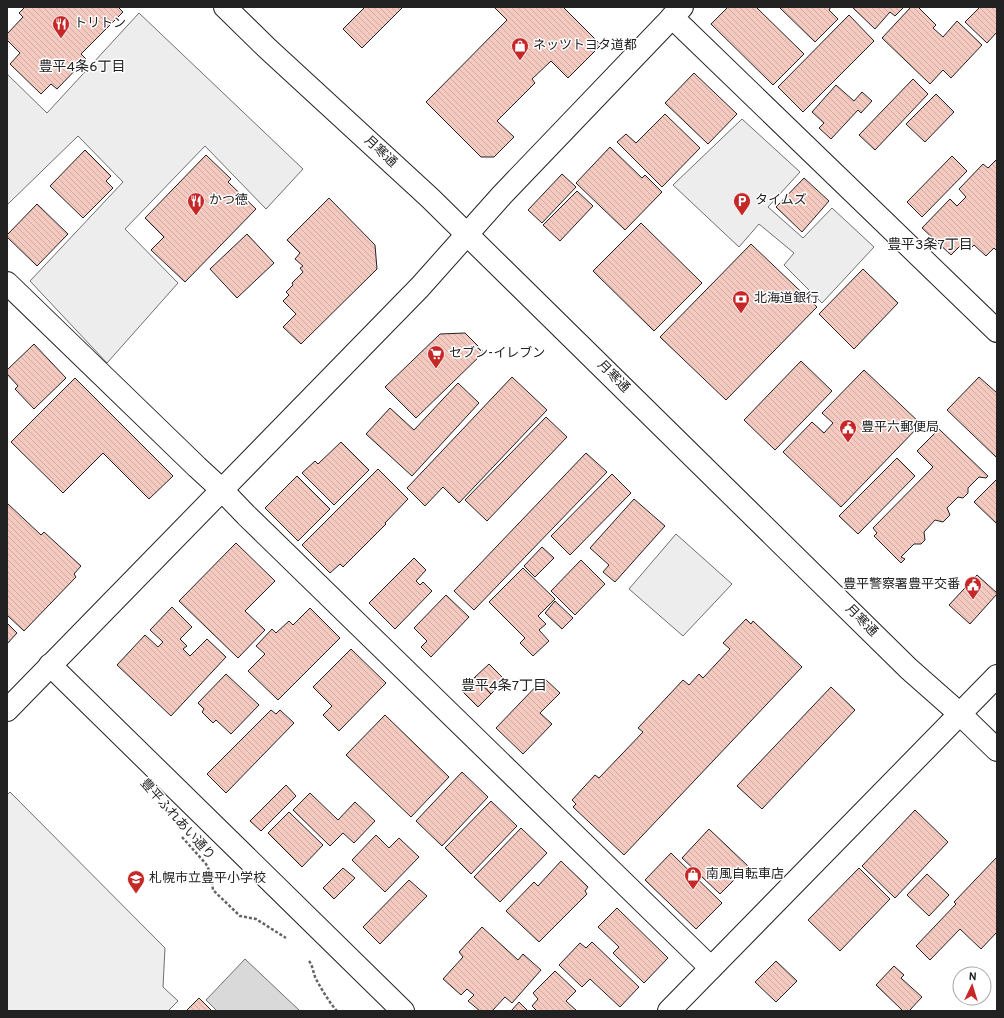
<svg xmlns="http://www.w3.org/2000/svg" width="1004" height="1018" font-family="Overpass,'Noto Sans JP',sans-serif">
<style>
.grass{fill:#eee;stroke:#6f6f6f}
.parking{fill:#ededed;stroke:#6f6f6f}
.water{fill:#d9d9d9;stroke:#6f6f6f}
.building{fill:url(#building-back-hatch);stroke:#222}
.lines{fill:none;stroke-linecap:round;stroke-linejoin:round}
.minor-casing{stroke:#222;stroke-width:24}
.trunk-casing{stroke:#222;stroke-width:24}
.path{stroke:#646464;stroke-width:2.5;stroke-dasharray:3 2;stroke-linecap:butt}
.minor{stroke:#fff;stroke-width:22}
.trunk{stroke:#fff;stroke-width:22}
.labels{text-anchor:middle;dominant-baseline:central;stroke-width:3;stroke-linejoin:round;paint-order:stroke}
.poi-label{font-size:13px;fill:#222;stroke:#fff;text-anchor:start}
.street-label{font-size:13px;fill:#222;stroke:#fff}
.neighbourhood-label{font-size:14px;fill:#222;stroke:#fff}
</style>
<defs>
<pattern id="building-back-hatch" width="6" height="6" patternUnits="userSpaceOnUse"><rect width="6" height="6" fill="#f3c9c0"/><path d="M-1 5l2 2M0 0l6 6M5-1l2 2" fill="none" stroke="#d0aca5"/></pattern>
</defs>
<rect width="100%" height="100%" fill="#fff"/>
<path class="grass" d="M10 792 165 948 163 987 178 1001 168 1011H7V795Z"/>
<g class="parking">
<path d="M139 13 303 169 266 209 205 146 125 229 178 283 107 363 30 281 123 182 78 136 7 205V74L47 113Z"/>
<path d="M742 119 800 172 768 207 803 238 832 208 874 247 822 303 784 265 794 253 759 224 739 247 673 185Z"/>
<path d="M676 534 732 584 683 636 629 589Z"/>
</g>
<path class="water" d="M245 959 300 1011H217L206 1000Z"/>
<g class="building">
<path d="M25 7H118L123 12 81 54 86 59 57 89 51 84 41 94 10 64 20 53 7 40V34L23 17 19 13Z"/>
<path d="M365 7H403L362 48 343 29Z"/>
<path d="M494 7H563L601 45 568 78 551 61 532 79 535 83 497 121 514 137 494 157H481L426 102 507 20Z"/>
<path d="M728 7H756L804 54 773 85 711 24Z"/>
<path d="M781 7H831L829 10 838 19 815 42 780 8Z"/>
<path d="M852 7H904L895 16 890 12 875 29Z"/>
<path d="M911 7H918L936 25 933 28 943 37 957 21 982 45 951 78 943 70 930 84 882 38Z"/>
<path d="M980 7H997V32L987 43 965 22Z"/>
<path d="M849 15 874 41 803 112 778 87Z"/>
<path d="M694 73 737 114 708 144 665 103Z"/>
<path d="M913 79 928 94 875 150 859 135Z"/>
<path d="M836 85 854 101 862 92 872 101 861 113 858 110 831 139 819 128 824 123 812 112Z"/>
<path d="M936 94 954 112 925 142 906 124Z"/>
<path d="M665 114 700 148 662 187 617 142 626 134 636 143Z"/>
<path d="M610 147 642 178 645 175 662 192 625 230 576 183Z"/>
<path d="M85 150 111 176 106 181 113 188 83 218 50 186Z"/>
<path d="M206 155 231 179 228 182 256 209 185 282 151 250 164 237 145 218Z"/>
<path d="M952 156 967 171 922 217 907 202Z"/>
<path d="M997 159V251L994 248 986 256 974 245 970 249 963 243 951 255 922 228 950 199 957 206 966 197 959 189 983 164 988 168Z"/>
<path d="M562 174 576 187 542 223 528 210Z"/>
<path d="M804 178 829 201 802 232 776 207Z"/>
<path d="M577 191 593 206 560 241 543 225Z"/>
<path d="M329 198 375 245 377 269 301 344 283 327 296 314 283 301 289 295 286 292 293 285 292 283 303 272 300 268 303 266 295 259 300 253 287 240Z"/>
<path d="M37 204 68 234 37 266 7 237V235Z"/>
<path d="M641 223 702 283 654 331 593 271Z"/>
<path d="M247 234 274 263 237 298 210 269Z"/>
<path d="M751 244 817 307 726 400 660 337Z"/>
<path d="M863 269 898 303 854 349 819 314Z"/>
<path d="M465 333 484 352 416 418 385 387 440 334Z"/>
<path d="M34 344 66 378 34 409 15 389 18 386 7 374V370Z"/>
<path d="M801 361 832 391 775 450 744 420Z"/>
<path d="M864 370 921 424 841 507 783 452 812 422 824 433 833 423 822 413Z"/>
<path d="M512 377 547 410 459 503 443 487 425 506 407 488Z"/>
<path d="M979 377 997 393V458L947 410Z"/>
<path d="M75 378 173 476 149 499 103 453 63 493 11 442Z"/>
<path d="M458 383 479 403 412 476 366 434 390 408 414 430Z"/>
<path d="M546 417 567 437 487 521 465 500Z"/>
<path d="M939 429 988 476 986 478 979 477 968 488V493L963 498 958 497 947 508 950 515 943 522 935 520 924 532 925 540 921 544H914L901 557 905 559 901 563 874 536 877 533 873 528 933 467 917 451Z"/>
<path d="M341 442 369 470 334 505 302 473 315 461 318 464Z"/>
<path d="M586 453 607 472 474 610 454 591Z"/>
<path d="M897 458 915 476 858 534 839 516Z"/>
<path d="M378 469 408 499 385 523 386 524 343 567 340 564 330 573 302 545Z"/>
<path d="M612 474 631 493 570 555 551 536Z"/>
<path d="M297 476 330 509 298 541 265 508Z"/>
<path d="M997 479V524L974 502Z"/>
<path d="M634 499 665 526 615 582 603 572 609 565 590 548Z"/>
<path d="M7 503 41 535 44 532 81 566 74 574 76 577 24 631 7 615Z"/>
<path d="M236 543 275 581 245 611 265 630 238 658 179 601Z"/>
<path d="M542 547 554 558 535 577 524 566Z"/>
<path d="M414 558 426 570 416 581 420 585 423 582 432 591 395 629 369 603Z"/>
<path d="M581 560 605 584 575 615 551 591Z"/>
<path d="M523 568 555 599 538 616 546 624 539 630 549 641 533 656 520 643 525 638 489 602Z"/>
<path d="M977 575 997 593V594L970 624 949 605Z"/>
<path d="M446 595 469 617 431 657 421 647 427 641 414 628Z"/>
<path d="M555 601 573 618 562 629 545 613Z"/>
<path d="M172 607 192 627 180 639 187 646 183 649 190 656 207 639 226 657 171 716 117 665 145 635 158 647 163 642 150 630Z"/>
<path d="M310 608 340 638 278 700 248 671 265 654 256 646 272 629 276 633 289 621 293 625Z"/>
<path d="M746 619 751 624 753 621 802 667 624 855 573 807 576 804 572 800 595 775 599 778 643 732 638 728 683 680 689 685 699 674 703 678 730 649 723 643Z"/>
<path d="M7 623 17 633 7 644Z"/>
<path d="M351 649 386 683 339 731 323 715 332 706 313 687Z"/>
<path d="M489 664 505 680 491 694 475 677Z"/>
<path d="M226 674 259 705 231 734 216 720 213 723 202 712 204 709 198 703Z"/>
<path d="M475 677 491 694 478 707 462 691Z"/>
<path d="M544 678 560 693 540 713 552 724 523 754 496 728Z"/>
<path d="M831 687 855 710 762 809 737 786Z"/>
<path d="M271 710 276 714 280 710 294 723 226 793 207 774Z"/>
<path d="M385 715 449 777 411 817 346 755Z"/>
<path d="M462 772 488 797 442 846 416 821Z"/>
<path d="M286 785 296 796 261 831 250 821Z"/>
<path d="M310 793 338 820 355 802 375 821 354 843 343 833 330 846 293 810Z"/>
<path d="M491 801 517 826 471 874 445 848Z"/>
<path d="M915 810 948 842 895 898 862 866Z"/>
<path d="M289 812 323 845 302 867 268 833Z"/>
<path d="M521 828 547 853 500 902 474 877Z"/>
<path d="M709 829 748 866 720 894 682 858Z"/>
<path d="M376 835 389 848 399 838 419 857 385 892 352 860Z"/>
<path d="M671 853 722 903 696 929 645 880Z"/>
<path d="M997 857V932L981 949 960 929 930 960 916 946 956 904 954 902Z"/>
<path d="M561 861 588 887 585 891 587 894 539 942 506 911 534 882 538 886Z"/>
<path d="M343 868 355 878 334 899 323 888Z"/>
<path d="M859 868 890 899 840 951 808 920Z"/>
<path d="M927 874 949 895 929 916 907 895Z"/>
<path d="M409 880 427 896 380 944 363 927Z"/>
<path d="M617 908 668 958 644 983 613 953 619 947 598 927Z"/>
<path d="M482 927 518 960 523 954 541 970 512 1003 505 997 492 1011H480L468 1001 474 995 467 989 461 995 443 979 463 957 459 952Z"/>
<path d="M592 942 639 987 620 1007 590 979 582 987 559 965 580 943 586 948Z"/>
<path d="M776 961 797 981 776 1002 755 982Z"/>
<path d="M894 966 904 975 901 978 922 997 909 1011H903L876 985Z"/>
<path d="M555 971 576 991 566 1001 577 1011H537L532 1006 538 999 533 993Z"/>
<path d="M199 998 212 1011H186Z"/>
<path d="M519 1002 528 1011H511Z"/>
</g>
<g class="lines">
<g class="minor-casing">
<g id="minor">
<path d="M672 17 997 331"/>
<path d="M7 283 197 467 222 490 246 515 711 968"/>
<path d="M50 665 403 1011"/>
<path d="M7 710 420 287 502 195 682 7"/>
<path d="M669 1011 997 676"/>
</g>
</g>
<g class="trunk-casing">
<path id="trunk" d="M225 7 268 49 430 198 909 669 960 714 997 750"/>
</g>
<g class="path">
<path d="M182 837 206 864 211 874 213 890 240 916 256 919 286 938"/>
<path d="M309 961C313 966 313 973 316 979 322 990 329 1002 337 1011"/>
</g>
<use href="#minor" class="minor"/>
<use href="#trunk" class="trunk"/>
</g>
<defs>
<g id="restaurant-pin" transform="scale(0.9)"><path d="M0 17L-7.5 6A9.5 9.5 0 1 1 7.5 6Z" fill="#c62828" stroke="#fff"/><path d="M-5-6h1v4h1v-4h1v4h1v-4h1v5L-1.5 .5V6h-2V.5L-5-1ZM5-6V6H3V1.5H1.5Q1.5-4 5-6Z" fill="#fff"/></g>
<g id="shop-pin" transform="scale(0.9)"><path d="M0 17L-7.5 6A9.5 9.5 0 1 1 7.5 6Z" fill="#c62828" stroke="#fff"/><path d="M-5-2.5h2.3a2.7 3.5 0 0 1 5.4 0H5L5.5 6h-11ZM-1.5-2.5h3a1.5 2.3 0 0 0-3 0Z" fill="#fff"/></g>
<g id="parking-pin" transform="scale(0.9)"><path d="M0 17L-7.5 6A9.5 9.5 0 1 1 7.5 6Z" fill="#c62828" stroke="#fff"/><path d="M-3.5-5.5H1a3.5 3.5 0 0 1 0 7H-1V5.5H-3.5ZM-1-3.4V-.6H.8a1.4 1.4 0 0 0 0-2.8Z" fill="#fff"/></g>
<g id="bank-pin" transform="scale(0.9)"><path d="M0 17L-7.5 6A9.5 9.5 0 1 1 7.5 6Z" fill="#c62828" stroke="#fff"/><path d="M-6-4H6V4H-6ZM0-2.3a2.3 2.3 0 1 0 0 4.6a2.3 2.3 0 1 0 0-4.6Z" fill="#fff"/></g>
<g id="supermarket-pin" transform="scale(0.9)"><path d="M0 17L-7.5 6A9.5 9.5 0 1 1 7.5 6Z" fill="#c62828" stroke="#fff"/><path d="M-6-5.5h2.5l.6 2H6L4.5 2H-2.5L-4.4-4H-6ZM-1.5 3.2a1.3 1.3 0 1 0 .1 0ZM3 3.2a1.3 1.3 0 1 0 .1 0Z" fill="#fff"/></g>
<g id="civic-pin" transform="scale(0.9)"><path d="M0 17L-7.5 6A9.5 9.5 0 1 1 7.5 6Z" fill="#c62828" stroke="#fff"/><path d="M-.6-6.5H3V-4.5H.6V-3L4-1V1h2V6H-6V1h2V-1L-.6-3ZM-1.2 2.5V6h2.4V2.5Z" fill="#fff"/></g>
<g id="school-pin" transform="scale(0.9)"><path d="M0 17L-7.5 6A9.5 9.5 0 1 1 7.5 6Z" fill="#c62828" stroke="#fff"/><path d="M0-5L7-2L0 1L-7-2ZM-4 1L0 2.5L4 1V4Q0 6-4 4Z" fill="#fff"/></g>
</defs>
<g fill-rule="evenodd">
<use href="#restaurant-pin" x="61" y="24"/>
<use href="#shop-pin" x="520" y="46"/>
<use href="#restaurant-pin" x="196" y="201"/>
<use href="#parking-pin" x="742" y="201"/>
<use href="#bank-pin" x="741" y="299"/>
<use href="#supermarket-pin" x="436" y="354"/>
<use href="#civic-pin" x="848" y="428"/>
<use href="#civic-pin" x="973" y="585"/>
<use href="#shop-pin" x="693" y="875"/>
<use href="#school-pin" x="136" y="879"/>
</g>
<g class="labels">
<g class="poi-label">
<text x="74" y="24">トリトン</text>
<text x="533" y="46">ネッツトヨタ道都</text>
<text x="209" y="201">かつ徳</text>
<text x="755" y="201">タイムズ</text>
<text x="754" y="299">北海道銀行</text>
<text x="449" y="354">セブン-イレブン</text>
<text x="861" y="428">豊平六郵便局</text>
<text x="960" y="585" text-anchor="end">豊平警察署豊平交番</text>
<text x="706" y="875">南風自転車店</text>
<text x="149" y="879">札幌市立豊平小学校</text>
</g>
<g class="street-label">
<text transform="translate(380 152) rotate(43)">月寒通</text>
<text transform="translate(613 377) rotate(45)">月寒通</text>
<text transform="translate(861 621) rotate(45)">月寒通</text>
<text transform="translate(177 820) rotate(48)">豊平ふれあい通り</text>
</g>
<g class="neighbourhood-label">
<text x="82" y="67">豊平4条6丁目</text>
<text x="930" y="245">豊平3条7丁目</text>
<text x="504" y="686">豊平4条7丁目</text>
</g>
</g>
<rect width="1004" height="1018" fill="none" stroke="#222222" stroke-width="16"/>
<g transform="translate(972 986) rotate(4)"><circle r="19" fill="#ffffff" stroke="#a7a7a7"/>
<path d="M0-3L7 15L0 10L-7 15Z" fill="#c62828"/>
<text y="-6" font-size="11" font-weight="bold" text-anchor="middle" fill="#222222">N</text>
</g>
</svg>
